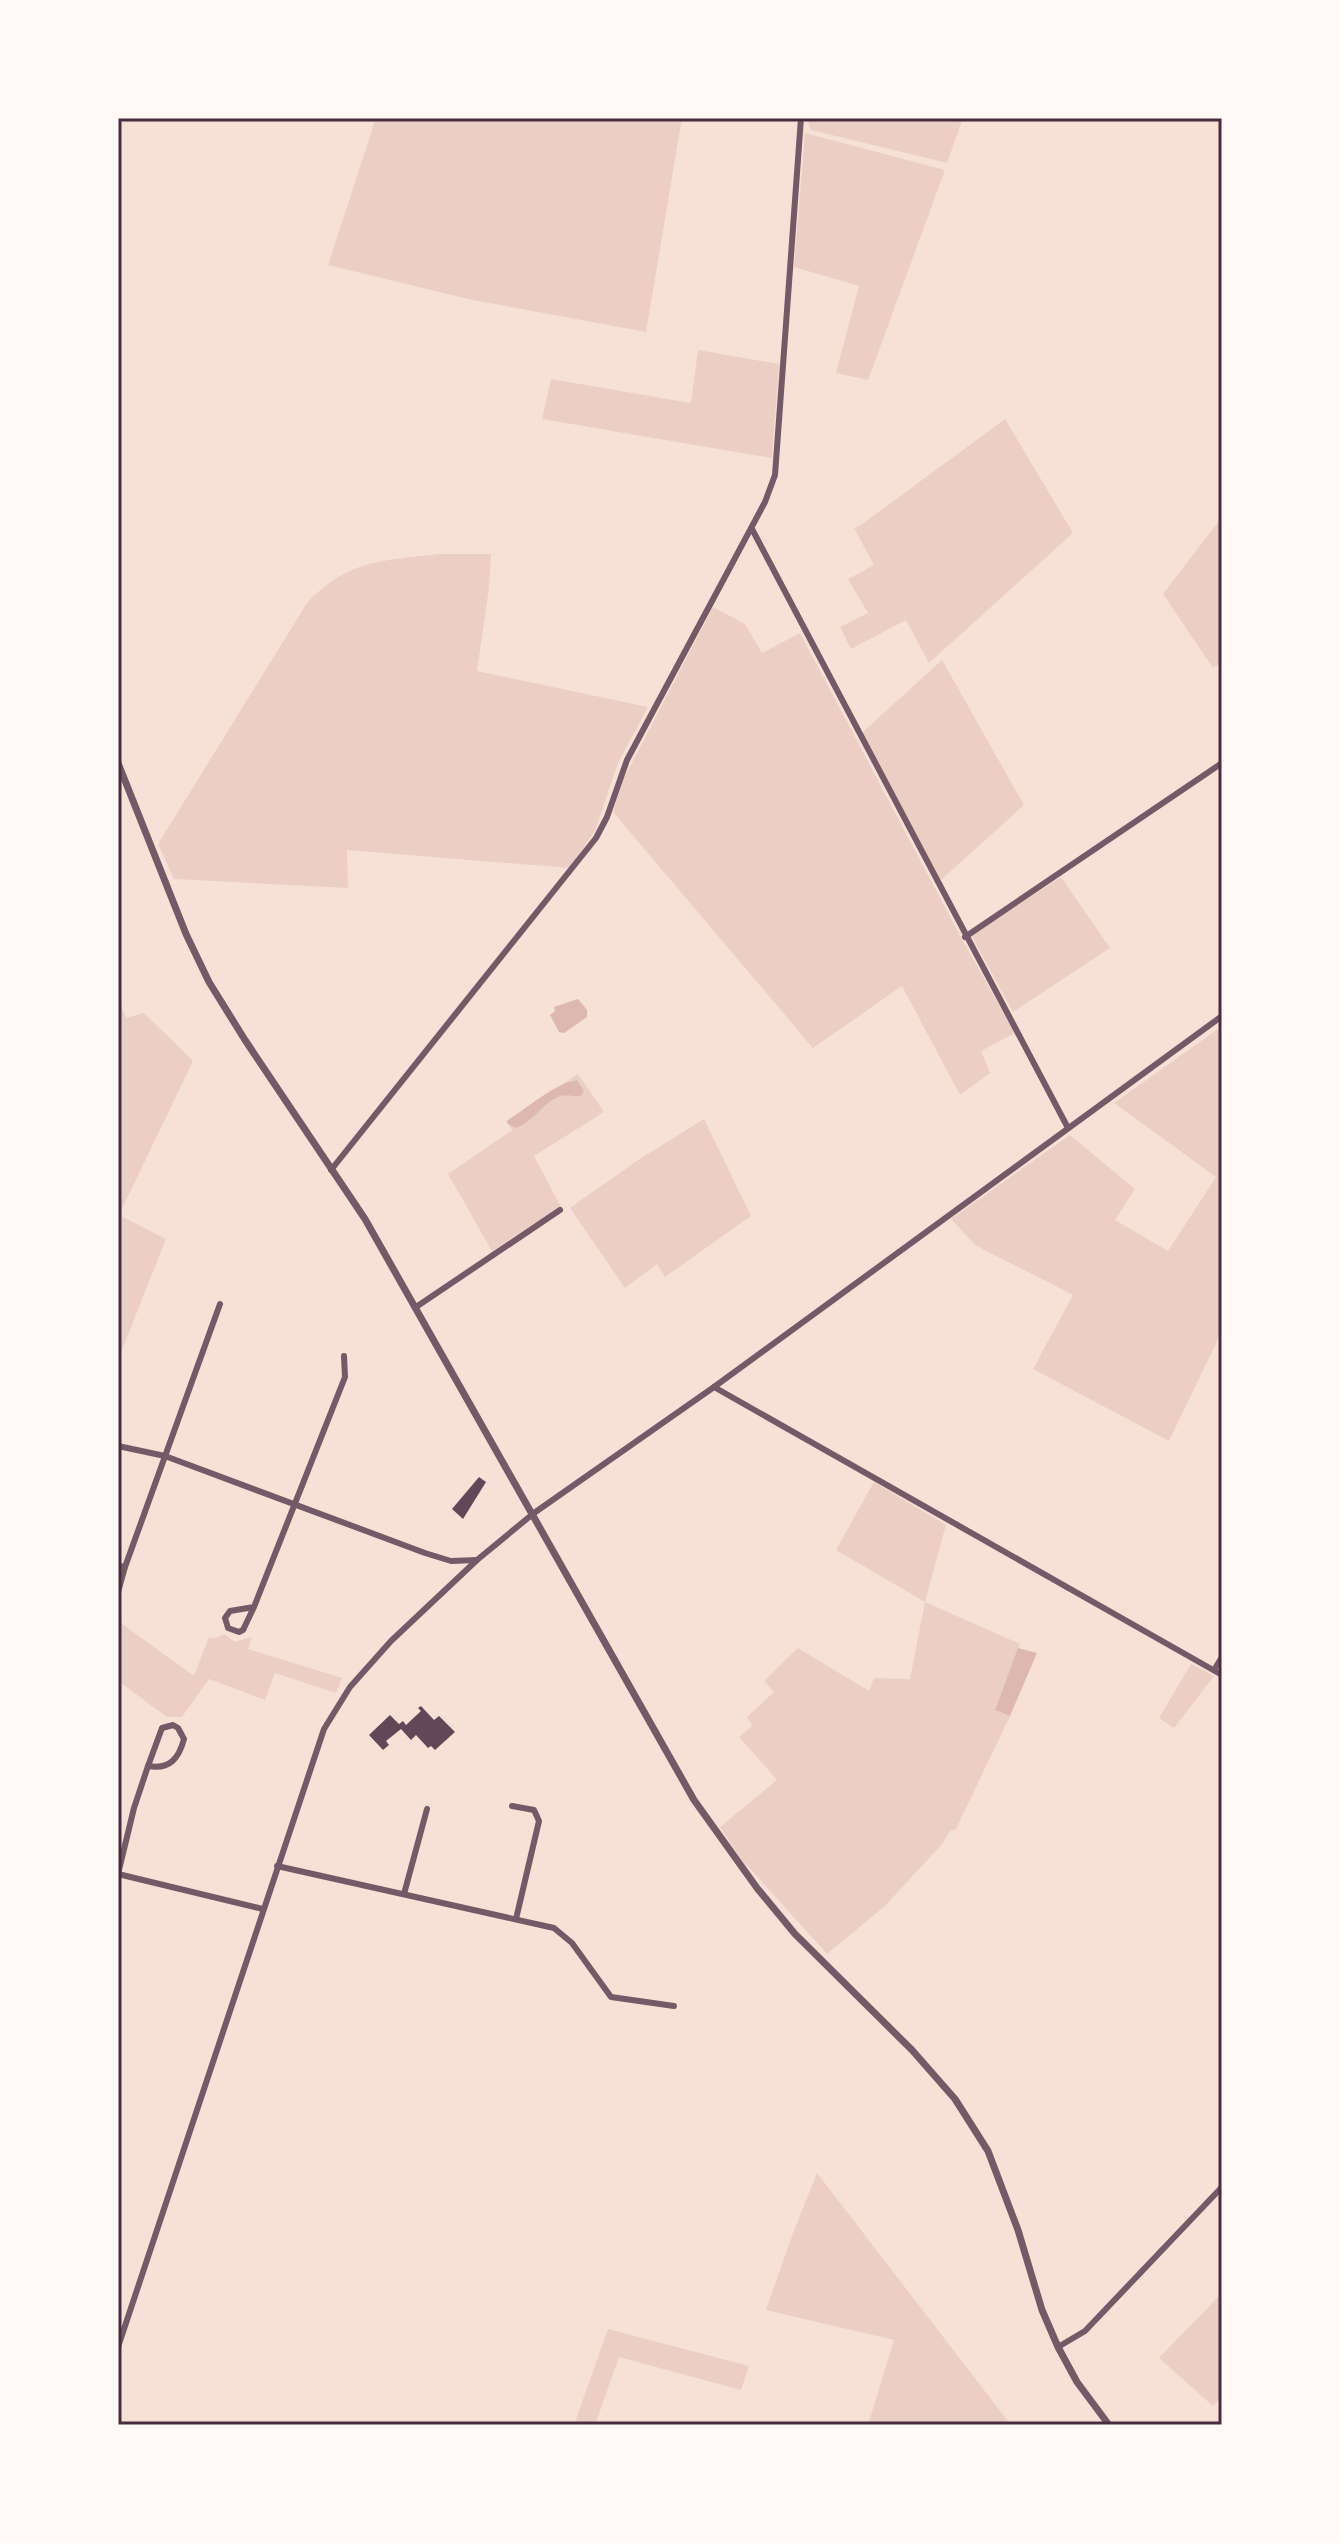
<svg xmlns="http://www.w3.org/2000/svg" width="1340" height="2543" font-family="'Fira Sans',sans-serif">
<style>
.green{fill:#ebcfc5}
.water{fill:#dcb8b0}
.building{fill:#644757}
.lines{fill:none;stroke-linecap:round;stroke-linejoin:round}
.minor{stroke:#755966;stroke-width:6}
.tertiary{stroke:#755966;stroke-width:7}
.neatline{fill:none;stroke:#4a2c40;stroke-width:3}
</style>
<rect width="100%" height="100%" fill="#f7e1d7"/>
<g class="green">
<path d="M376 118H682L646 332 468 299 328 265Z"/>
<path d="M806 118H963L947 163 811 130Z"/>
<path d="M805 133 945 170 868 380 836 373 859 286 794 267Z"/>
<path d="M698 350 779 364 772 458 542 419 551 379 691 403Z"/>
<path d="M1005 419 1073 533 929 663 906 620 851 649 840 627 868 613 848 579 874 565 854 528 861 525Z"/>
<path d="M1222 517V662L1213 668 1163 594Z"/>
<path d="M438 554H491L489 588 477 671 648 707 618 763 595 831 569 868 347 850 348 888 174 879 158 844 307 603C349 559 382 561 438 554Z"/>
<path d="M713 607 745 624 762 653 800 633 964 943 1015 1033 981 1051 990 1073 960 1095 902 986 813 1048 613 812 624 778Z"/>
<path d="M942 660 1024 805 941 880 862 734 865 730Z"/>
<path d="M1061 877 1110 948 1013 1012 971 935Z"/>
<path d="M118 999 126 1018 144 1013 193 1061 119 1215 166 1239 118 1360Z"/>
<path d="M1222 1026V1331L1169 1441 1033 1369 1073 1295 975 1245 951 1219 1070 1135 1135 1189 1115 1220 1168 1251 1216 1177 1114 1103Z"/>
<path d="M578 1074 604 1112 534 1156 561 1207 492 1251 448 1174 512 1130 506 1121Z"/>
<path d="M704 1119 751 1216 665 1277 657 1264 625 1288 570 1208 638 1160Z"/>
<path d="M874 1482 946 1525 925 1602 1020 1644 995 1710 1010 1716 956 1829 950 1831 943 1843 885 1906 827 1954 742 1860 720 1827 777 1780 739 1737 752 1726 747 1717 774 1692 764 1681 798 1648 869 1691 874 1678 910 1679 925 1602 836 1550Z"/>
<path d="M118 1621 194 1676 209 1637 215 1638 224 1634 235 1642 252 1637 248 1649 342 1678 336 1693 275 1673 265 1700 209 1679 182 1717H167L118 1681Z"/>
<path d="M1191 1664 1214 1676 1174 1728 1159 1718Z"/>
<path d="M817 2173 1011 2425H868L894 2340 766 2310 793 2233Z"/>
<path d="M1222 2293V2397L1213 2406 1159 2358Z"/>
<path d="M608 2329 749 2366 741 2390 619 2357 595 2425H574Z"/>
</g>
<g class="water">
<path d="M578 999 587 1010V1017L564 1033 559 1032 550 1015 555 1011 554 1007Z"/>
<path d="M577 1080 584 1091 581 1096C573 1097 563 1093 556 1098 540 1106 532 1123 515 1128L507 1123 508 1120C529 1107 552 1085 577 1080Z"/>
<path d="M1018 1648 1037 1653 1010 1716 995 1710Z"/>
</g>
<g class="building">
<path d="M479 1477 486 1482 463 1519 452 1509Z"/>
<path d="M421 1706 434 1720 439 1716 455 1732 435 1750 431 1746 428 1748 416 1735 411 1740 401 1729 386 1741 389 1745 383 1750 369 1735 390 1715 399 1724 403 1721 406 1725 421 1711 418 1708Z"/>
</g>
<g class="lines">
<g class="minor">
<path d="M752 529 1068 1128"/>
<path d="M965 937 1222 763"/>
<path d="M331 1170 596 838 607 817 627 760 765 502 775 475 801 118"/>
<path d="M416 1307 560 1210"/>
<path d="M714 1387 1222 1675"/>
<path d="M118 1446 165 1456 425 1553 451 1561 477 1560"/>
<path d="M118 1566 125 1567 118 1592"/>
<path d="M125 1567 220 1304"/>
<path d="M254 1607 243 1630 239 1632 228 1628 225 1618 230 1611 254 1607 345 1377 344 1356"/>
<path d="M1214 1670 1222 1657"/>
<path d="M173 1725 178 1728 184 1739C179 1758 170 1770 148 1766L162 1728Z"/>
<path d="M512 1806 534 1810 539 1821 516 1919"/>
<path d="M277 1866 554 1928 572 1943 611 1997 674 2006"/>
<path d="M118 1874 263 1909"/>
<path d="M118 1874 134 1808 148 1766"/>
<path d="M404 1894 427 1809"/>
<path d="M118 2347 324 1729 350 1687 391 1641 477 1560 534 1513 714 1387 1222 1016"/>
<path d="M1058 2347 1085 2331 1222 2187"/>
</g>
<path class="tertiary" d="M118 763 186 934 209 982 245 1040 365 1219 694 1800 757 1888 795 1934 912 2050 955 2099 988 2151 1018 2230 1042 2310 1058 2347 1077 2382 1109 2425"/>
</g>
<rect width="1340" height="2543" fill="none" stroke="#fffaf5" stroke-width="240"/>
<rect x="120" y="120" width="1100" height="2303" class="neatline"/>
</svg>
